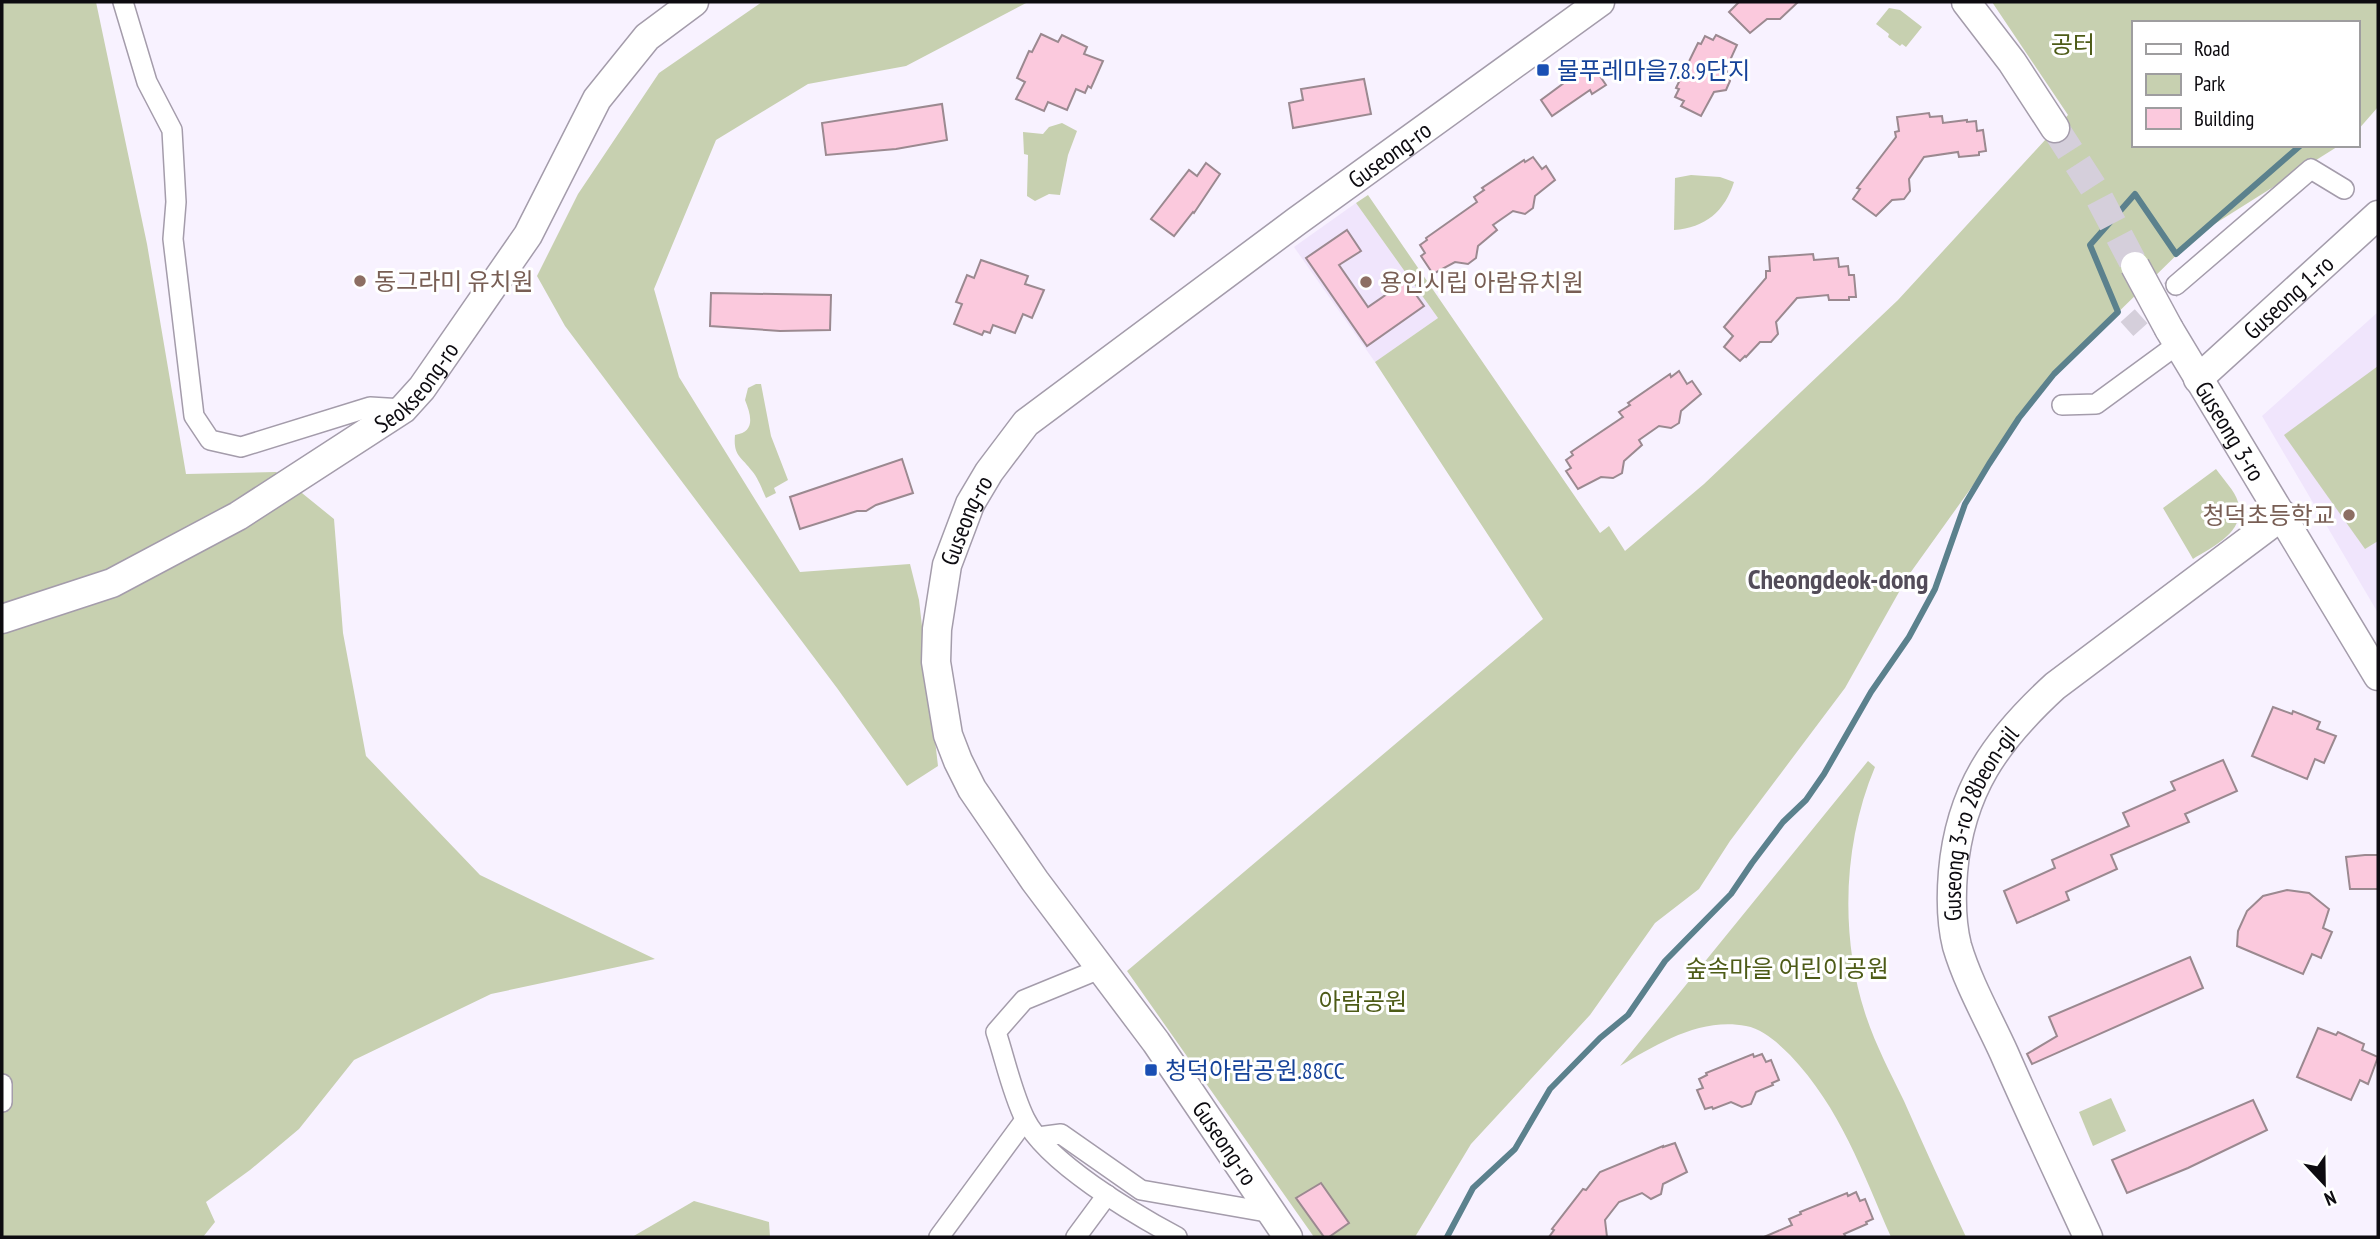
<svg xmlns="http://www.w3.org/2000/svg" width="2380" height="1239" font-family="'PT Sans Narrow','Noto Sans KR',sans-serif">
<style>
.built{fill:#f0e5fc}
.green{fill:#c7d0b0}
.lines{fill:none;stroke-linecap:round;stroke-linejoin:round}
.stream{stroke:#5b818d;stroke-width:6}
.building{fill:#fbc9dd;stroke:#9b8990;stroke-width:2}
.street-tunnel{stroke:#d5cfdb;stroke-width:19;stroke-dasharray:19 10;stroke-linecap:butt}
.secondary-tunnel{stroke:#d5cfdb;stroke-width:28;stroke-dasharray:28 14;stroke-linecap:butt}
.street-casing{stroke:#a49cab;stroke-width:22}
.secondary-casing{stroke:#a49cab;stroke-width:31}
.street{stroke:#fff;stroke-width:19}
.secondary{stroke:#fff;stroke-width:28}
.secondary-bridge-casing{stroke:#a49cab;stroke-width:31;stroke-linecap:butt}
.secondary-bridge{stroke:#fff;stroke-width:28}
.transit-dot{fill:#1a4fb4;stroke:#fff;stroke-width:2.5}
.education-dot{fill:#8d6e63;stroke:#fff;stroke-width:2.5}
.labels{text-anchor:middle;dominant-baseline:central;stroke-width:6;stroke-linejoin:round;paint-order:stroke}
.park-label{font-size:24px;fill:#4d5b17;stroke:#fff}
.transit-label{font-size:24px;fill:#164399;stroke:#fff;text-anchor:start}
.street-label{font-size:24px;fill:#0d0b10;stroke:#fff}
.education-label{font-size:24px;fill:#785e54;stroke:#fff;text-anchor:start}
.quarter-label{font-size:28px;font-weight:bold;fill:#534c59;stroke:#fff}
</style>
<rect width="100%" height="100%" fill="#f8f2ff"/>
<g class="built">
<path d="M1356 203 1438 318 1375 362 1294 247Z"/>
<path d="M2378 312V613L2262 416Z"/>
</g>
<g class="green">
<path d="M2 2H96L147 244 186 474 276 472 334 519 343 633 366 756 480 875 655 959 491 994 354 1060 299 1129 250 1170 206 1202 215 1222 203 1237H2Z"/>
<path d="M762 2H1028L906 66 808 84 716 140 654 289 679 377 800 572 910 564 919 600 938 766 907 786 837 688 565 326 537 276 578 194 659 73Z"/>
<path d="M1992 2H2378V107L2357 131V23H2133V145H2340L2197 235 2047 382 1908 576 1845 688 1730 841 1699 889 1655 923 1590 1015 1471 1144 1415 1237H1314L1127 971 1543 619 1375 362 1438 318 1356 203 1368 195 1600 533 1609 526 1625 551 1704 484 1898 300 2068 115Z"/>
<path d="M1889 8 1900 10 1922 27 1906 47 1902 44 1900 46 1888 37 1889 34 1876 24Z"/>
<path d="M1062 123 1077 131 1068 155 1060 195 1049 194 1035 201 1027 196 1028 155 1024 154 1023 132 1043 134 1049 127Z"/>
<path d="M1691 175 1720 177 1734 182C1725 211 1705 228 1674 230L1675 178Z"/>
<path d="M2378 366V541L2365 549 2284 435Z"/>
<path d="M756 384H761L771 436 788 480 774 488 776 493 766 498C762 489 758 478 752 471 741 456 733 456 735 435 756 432 751 415 745 400L748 388Z"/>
<path d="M2216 469C2223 479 2235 491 2238 502 2247 531 2213 547 2193 559L2163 508Z"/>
<path d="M1868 761 1875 767C1843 843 1840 935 1865 1013 1875 1044 1890 1072 1904 1101 1924 1147 1945 1192 1966 1237H1891C1862 1171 1841 1109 1790 1055 1778 1043 1763 1029 1746 1026 1701 1017 1657 1044 1620 1066Z"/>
<path d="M2111 1098 2126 1131 2093 1146 2079 1112Z"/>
<path d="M694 1201 769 1222 770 1237H632Z"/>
</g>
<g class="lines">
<path class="stream" d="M1447 1237 1473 1188 1515 1149 1550 1089 1600 1038 1628 1015 1665 961 1731 894 1752 863 1783 822 1806 800 1824 774 1871 692 1909 637 1935 589 1965 504 1989 464 2019 418 2054 374 2118 312 2090 245 2135 194 2176 254 2301 145"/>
</g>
<g class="building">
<path d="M1739 2H1798L1780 19H1767L1750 33 1729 12Z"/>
<path d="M1041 34 1058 42 1062 35 1087 47 1084 54 1103 61 1091 88 1088 86 1085 93 1076 89 1067 110 1048 102 1044 111 1016 99 1025 82 1017 78 1029 51 1032 52Z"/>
<path d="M1716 35 1737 45 1726 69 1730 81 1726 90 1714 92 1701 116 1681 106 1684 101 1675 97 1679 89 1676 88 1698 43 1701 44 1705 36 1713 40Z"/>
<path d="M1591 63 1606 85 1592 94 1590 90 1552 116 1541 100Z"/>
<path d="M1364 79 1371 114 1293 128 1289 103 1303 100 1301 89Z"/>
<path d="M942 104 947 140 896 149 826 155 822 123Z"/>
<path d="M1929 113 1930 117 1942 116 1943 123 1967 120V122L1976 121 1977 131 1983 130 1986 151 1979 152V155L1959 157 1958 152 1924 157 1909 179 1910 191 1904 199 1892 200 1876 216 1853 199 1860 189 1857 188 1896 137 1895 132 1899 131 1897 117Z"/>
<path d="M1533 157 1542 169 1546 166 1555 180 1535 196 1533 208 1525 214 1513 211 1493 225 1497 230 1478 246 1476 258 1468 264 1455 262 1433 274 1421 256 1425 253 1420 245 1427 240 1426 238 1477 202 1474 197 1484 190 1482 188 1524 160 1525 162Z"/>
<path d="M1206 163 1220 174 1194 213 1193 212 1174 236 1151 219 1189 170 1197 176Z"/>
<path d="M1347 230 1361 251 1339 265 1368 307 1406 281 1424 306 1367 346 1306 258Z"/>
<path d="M1813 254 1814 260 1838 258 1839 267 1848 266 1849 275H1854L1856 297H1849V300H1829L1828 295 1797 298 1776 322 1778 334 1771 342H1760L1746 357 1745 356 1740 361 1724 347 1733 336 1724 327 1766 278V271H1770L1769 257Z"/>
<path d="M981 260 1028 276 1025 284 1044 290 1032 318 1023 314 1015 333 993 325 990 333 984 331 982 335 954 324 962 304 956 302 967 275 974 278Z"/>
<path d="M711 293 831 295 830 330 780 331 710 326Z"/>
<path d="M1679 371 1687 384 1692 381 1701 394 1681 411 1679 423 1671 428 1659 426 1639 440 1642 445 1624 461 1622 473 1613 478 1601 477 1578 489 1566 471 1571 468 1566 460 1573 455 1571 452 1623 417 1619 412 1630 405 1628 403 1670 374 1671 377Z"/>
<path d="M902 459 913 493 876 505 866 511H857L800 529 790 497Z"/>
<path d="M2273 707 2292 714 2293 711 2320 722 2317 729 2336 736 2324 763 2315 759 2307 779 2252 756Z"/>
<path d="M2223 760 2237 791 2185 814 2189 822 2111 855 2117 869 2066 892 2069 900 2017 923 2004 891 2055 868 2052 860 2129 826 2123 813 2175 790 2171 782Z"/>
<path d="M2365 855H2378V889H2350L2346 857Z"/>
<path d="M2287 890 2309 893 2329 909 2323 928 2332 932 2321 958 2312 954 2303 974 2237 946 2238 931 2247 911 2263 896Z"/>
<path d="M2190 957 2203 988 2032 1064 2027 1054 2057 1036 2049 1017Z"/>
<path d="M2318 1028 2336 1035 2338 1032 2364 1044 2362 1050 2378 1057 2368 1084 2360 1080 2351 1100 2297 1077Z"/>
<path d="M1753 1054 1754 1057 1762 1054 1766 1062 1771 1060 1779 1080 1772 1083 1773 1085 1756 1092 1751 1104 1742 1107 1731 1102 1713 1109 1712 1107 1705 1109 1697 1090 1703 1088 1699 1079 1707 1075 1706 1073Z"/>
<path d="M2253 1100 2267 1130 2188 1168 2127 1193 2112 1160Z"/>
<path d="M1675 1143 1687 1172 1663 1184 1661 1194 1651 1199 1642 1193 1619 1202 1605 1220 1607 1237H1549L1554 1230 1552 1229 1583 1189 1586 1190 1600 1172 1663 1146V1147Z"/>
<path d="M1321 1183 1349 1223 1329 1237H1324L1296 1198Z"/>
<path d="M1856 1192 1860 1201 1865 1199 1873 1219 1866 1222 1867 1224 1844 1234 1846 1237H1764L1792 1225 1789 1219 1801 1214 1800 1212 1847 1193 1848 1196Z"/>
</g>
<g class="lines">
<path class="street-tunnel" d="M2127 329 2176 285"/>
<path class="secondary-tunnel" d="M2055 128 2095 190 2135 266"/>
<g class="street-casing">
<g id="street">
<path d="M123 2 147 82 172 130 176 202 173 239 194 416 210 440 241 447 370 407 403 409"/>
<path d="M2176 285 2311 169 2344 189"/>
<path d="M2062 405 2096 404 2178 344"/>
<path d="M1102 968 1024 1000 996 1032C1005 1059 1012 1093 1025 1119 1046 1162 1134 1214 1177 1237"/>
<path d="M2 1084V1102"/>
<path d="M1038 1137 1061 1134 1141 1190 1272 1213"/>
<path d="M939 1237 1025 1120"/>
<path d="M1076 1237 1107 1195"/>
</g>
</g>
<g class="secondary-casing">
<g id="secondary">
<path d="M1966 2 2012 62 2055 128"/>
<path id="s1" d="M2169 329 2378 676"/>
<path id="s2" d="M2198 379 2378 215"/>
<path id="s3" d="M2 619 112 583 238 516 403 409 422 388 528 235 597 99 647 37 694 2"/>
<path id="s4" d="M1288 1237 1156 1042 1035 881 972 789 958 761 948 735 936 662 937 629 947 565 970 504 989 472 1026 423 1297 221 1600 2"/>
<path id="s5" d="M2088 1237C2060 1176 2031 1115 2004 1053 1988 1018 1968 983 1957 946 1951 922 1951 896 1953 872 1960 790 1996 740 2055 686L2283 515"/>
</g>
</g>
<use href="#street" class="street"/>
<use href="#secondary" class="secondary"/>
<g class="secondary-bridge-casing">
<path id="secondary-bridge" d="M2135 266 2169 329"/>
</g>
<use href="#secondary-bridge" class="secondary-bridge"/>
</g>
<g class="transit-dot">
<rect x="1536" y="63" width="14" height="14" rx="3.5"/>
<rect x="1144" y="1063" width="14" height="14" rx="3.5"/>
</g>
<g class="education-dot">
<circle cx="360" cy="281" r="7"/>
<circle cx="1366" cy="282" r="7"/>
<circle cx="2349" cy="515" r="7"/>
</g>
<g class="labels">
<g class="park-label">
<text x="2073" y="44">공터</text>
<text x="1787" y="968">숲속마을 어린이공원</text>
<text x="1363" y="1001">아람공원</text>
</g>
<g class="transit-label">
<text x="1557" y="70">물푸레마을7.8.9단지</text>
<text x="1165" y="1070">청덕아람공원.88CC</text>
</g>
<g class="street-label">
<text stroke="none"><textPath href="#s4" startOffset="1395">Guseong-ro</textPath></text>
<text stroke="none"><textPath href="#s2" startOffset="122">Guseong 1-ro</textPath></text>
<text stroke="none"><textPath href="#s3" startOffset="480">Seokseong-ro</textPath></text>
<text stroke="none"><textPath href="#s1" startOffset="119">Guseong 3-ro</textPath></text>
<text stroke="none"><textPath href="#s4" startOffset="828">Guseong-ro</textPath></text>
<text stroke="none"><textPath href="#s5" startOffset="448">Guseong 3-ro 28beon-gil</textPath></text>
<text transform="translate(1225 1143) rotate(56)">Guseong-ro</text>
</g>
<g class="education-label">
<text x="374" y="281">동그라미 유치원</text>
<text x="1380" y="282">용인시립 아람유치원</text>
<text x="2335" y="515" text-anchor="end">청덕초등학교</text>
</g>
<g class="quarter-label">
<text x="1838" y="578">Cheongdeok-dong</text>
</g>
</g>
<rect width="2380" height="1239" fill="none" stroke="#0d0b10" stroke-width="7"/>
<rect x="2132" y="21" width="228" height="126" fill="#ffffff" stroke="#9e9d9f" stroke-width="2"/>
<rect x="2146" y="44" width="35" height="10" fill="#ffffff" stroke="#9e9d9f" stroke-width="2"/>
<text x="2194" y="56" font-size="21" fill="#0d0b10">Road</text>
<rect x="2146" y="74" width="35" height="21" fill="#c7d0b0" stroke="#9e9d9f" stroke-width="2"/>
<text x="2194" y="91" font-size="21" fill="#0d0b10">Park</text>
<rect x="2146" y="108" width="35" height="21" fill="#fbc9dd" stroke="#9e9d9f" stroke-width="2"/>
<text x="2194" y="126" font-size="21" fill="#0d0b10">Building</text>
<g transform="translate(2324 1183) rotate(158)" stroke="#ffffff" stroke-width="5" paint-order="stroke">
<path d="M0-5L12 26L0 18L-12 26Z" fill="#0d0b10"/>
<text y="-10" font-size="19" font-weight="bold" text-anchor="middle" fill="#0d0b10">N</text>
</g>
</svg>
